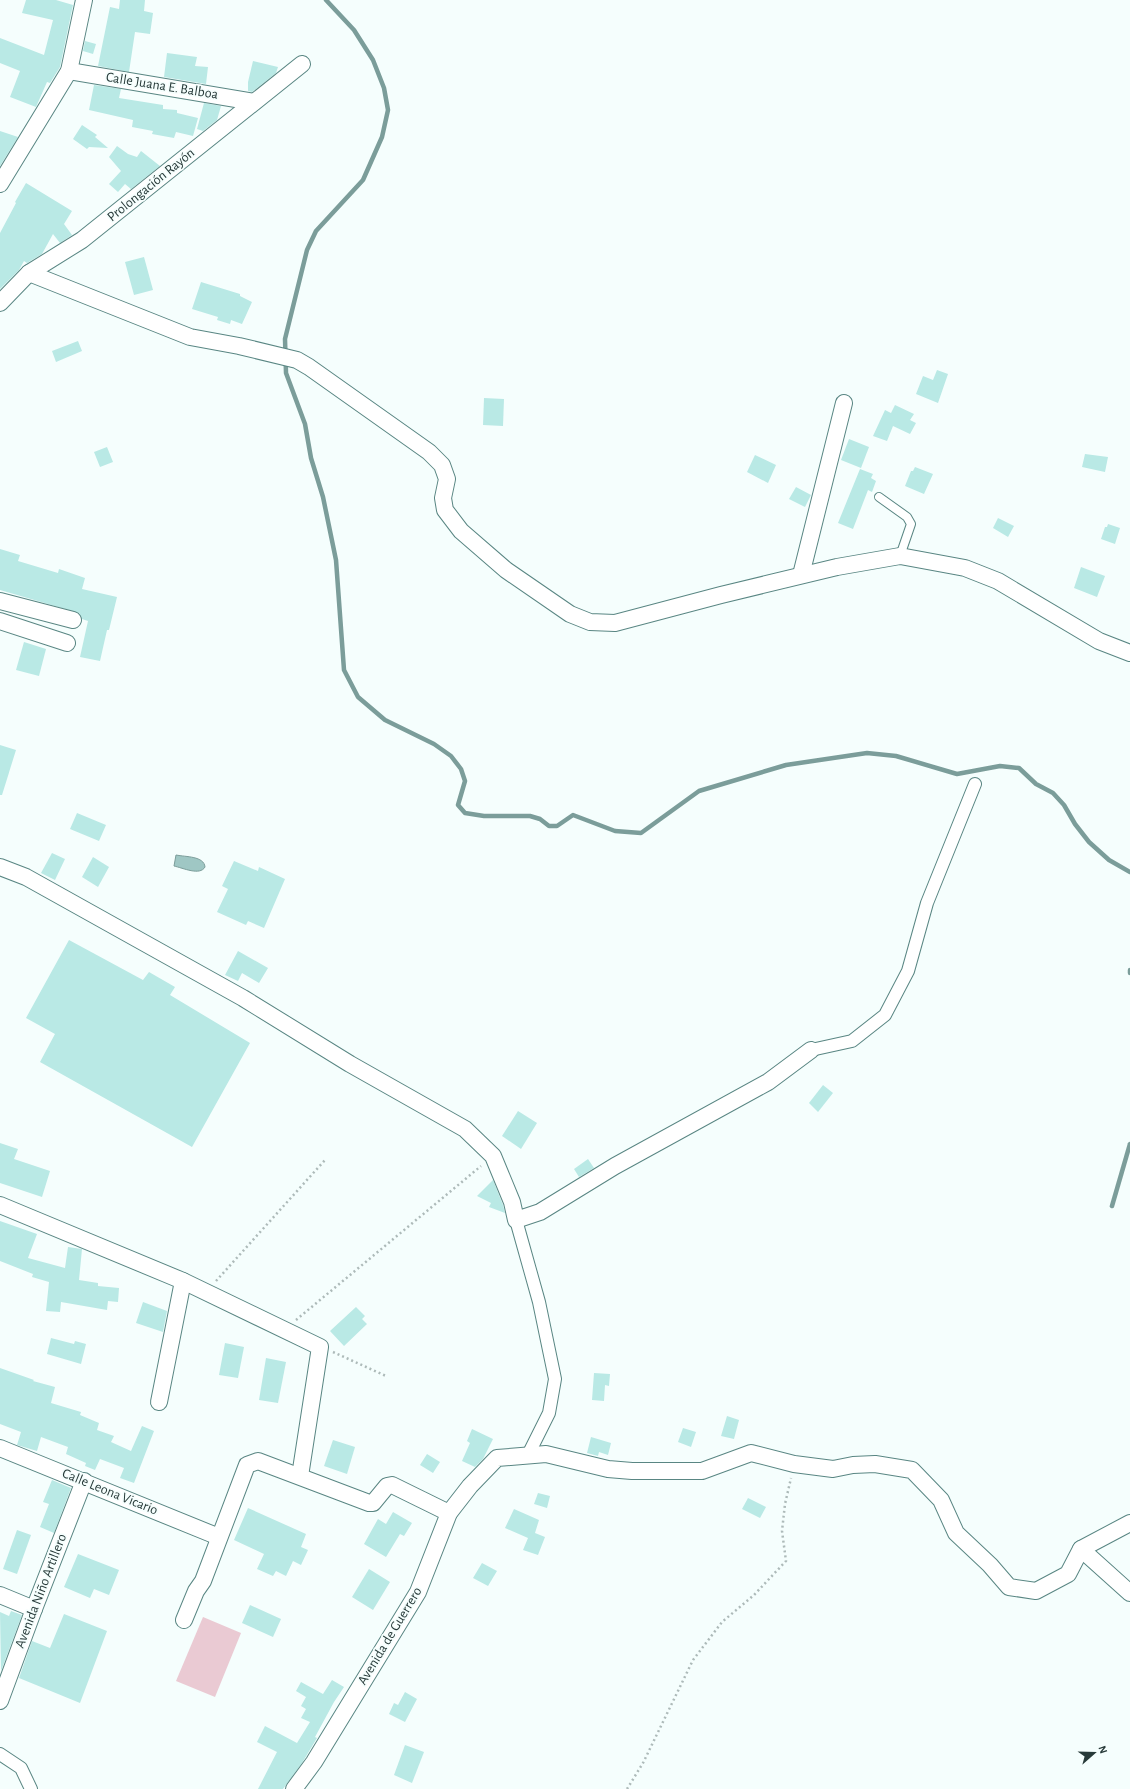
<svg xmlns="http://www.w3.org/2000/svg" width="1130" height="1789" font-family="'Alegreya Sans',sans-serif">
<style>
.green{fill:#eacad3}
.water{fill:#9fc7c4;stroke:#7b9d9a}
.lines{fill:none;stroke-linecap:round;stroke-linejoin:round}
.stream{stroke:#7b9d9a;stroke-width:4.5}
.building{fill:#b9e9e5}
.service-casing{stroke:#598683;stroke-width:10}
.pedestrian-casing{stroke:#598683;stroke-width:14}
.minor-casing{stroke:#598683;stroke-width:18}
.path{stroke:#adbab9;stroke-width:2.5;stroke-dasharray:2 3;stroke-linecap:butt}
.service{stroke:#fff;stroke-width:8}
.pedestrian{stroke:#fff;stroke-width:12}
.minor{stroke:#fff;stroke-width:16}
.labels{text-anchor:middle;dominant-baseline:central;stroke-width:3.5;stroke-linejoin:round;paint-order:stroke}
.street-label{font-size:14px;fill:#273a39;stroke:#f5fefd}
</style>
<rect width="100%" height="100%" fill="#f5fefd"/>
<path class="green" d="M203 1617 241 1633 215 1697 176 1681Z"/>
<path class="water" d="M176 855C186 857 204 856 205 867 200 876 183 868 174 866Z"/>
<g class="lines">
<g class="stream">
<path d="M326 0 354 30 373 60 384 88 388 110 382 137 363 180 316 231 307 250 285 339 286 373 305 424 311 458 323 497 336 560 344 670 358 697 385 720 434 744 451 756 461 769 465 781 458 805 465 813 484 816H530L540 819 549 826H557L573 815 615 831 641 833 699 791 786 765 867 753 896 756 957 774 1000 766 1019 768 1036 784 1053 793 1064 805 1075 824 1089 842 1109 860 1130 872"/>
<path d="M1130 970V973"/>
<path d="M1112 1206 1130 1144"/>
</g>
</g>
<g class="building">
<path d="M26 0H56L73 5 60 67 50 83 47 82 36 107 10 97 20 71 0 63V38L44 55 53 20 22 13Z"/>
<path d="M120 0H145L144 11 153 13 150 34 135 32 129 72 98 66 110 7 119 9Z"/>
<path d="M85 41 96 44 93 54 83 51Z"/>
<path d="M167 53 197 57 195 66 208 67 206 84 164 77Z"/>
<path d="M253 61 278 67 276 73 252 92 248 91V82Z"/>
<path d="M94 85 121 89 119 98 163 105V109L177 110V113L198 118 193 136 176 132 174 138 152 134 153 131 132 127 133 120 89 110Z"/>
<path d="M204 103 221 106 217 120 203 131 197 129Z"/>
<path d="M82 125 97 135 95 137 108 148 89 147 87 149 73 139Z"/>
<path d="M0 131 18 137 0 166Z"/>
<path d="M117 146 128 154 137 157 141 151 160 166 131 189 125 184 118 192 109 184 121 171 109 157Z"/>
<path d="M26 183 72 211 64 224 72 235 60 243 53 234 42 254 27 263 24 261 19 270 0 289V233L16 203 15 202Z"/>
<path d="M144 257 153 290 134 295 125 262Z"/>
<path d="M201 282 240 294V296L252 302 242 324 231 320 230 324 217 320 218 317 192 309Z"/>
<path d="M78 341 82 351 56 362 52 351Z"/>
<path d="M937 370 948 374 938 403 916 394 923 376 933 380Z"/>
<path d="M484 398 504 399 503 426 483 425Z"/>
<path d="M895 405 914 414 910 420 916 423 910 434 893 426 887 441 873 436 885 410 891 413Z"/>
<path d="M849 439 869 447 861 468 841 460Z"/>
<path d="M107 447 113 462 100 467 94 452Z"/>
<path d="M1085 454 1108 457 1105 472 1082 467Z"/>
<path d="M755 455 776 465 768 483 747 472Z"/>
<path d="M915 467 933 474 924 494 905 486 911 471H913Z"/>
<path d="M860 469 873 474 871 478 876 481 872 492 868 490 853 529 838 523Z"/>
<path d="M796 487 811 495 805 507 789 499Z"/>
<path d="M998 518 1014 526 1008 537 993 528Z"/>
<path d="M1108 524 1120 528 1115 544 1101 539 1105 527H1107Z"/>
<path d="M0 549 20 555 18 561 58 573 59 569 85 578 82 589 117 597 109 630H107L100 661 80 657 88 621 82 619 79 613 0 590Z"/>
<path d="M1081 567 1105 576 1097 597 1074 588Z"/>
<path d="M24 642 46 649 39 676 16 670Z"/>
<path d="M0 745 16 750 2 795H0Z"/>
<path d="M77 813 106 825 99 841 70 829Z"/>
<path d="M52 853 65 859 55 880 41 873Z"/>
<path d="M93 857 109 867 98 887 82 877Z"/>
<path d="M234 861 258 871 259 867 285 879 264 928 248 921 246 925 217 912 228 889 222 886Z"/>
<path d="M69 940 143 980 149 972 175 987 170 995 250 1043 192 1147 40 1062 55 1034 26 1018Z"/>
<path d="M238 951 268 968 259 983 242 973 238 981 225 975Z"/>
<path d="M823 1085 833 1093 818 1112 809 1103Z"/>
<path d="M518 1111 537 1123 521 1149 502 1136Z"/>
<path d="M0 1143 18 1149 14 1159 50 1171 42 1197 0 1183Z"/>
<path d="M588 1159 594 1168 579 1177 574 1169Z"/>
<path d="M493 1180 503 1205 505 1213 489 1207 491 1203 477 1196Z"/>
<path d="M0 1221 37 1234 28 1258 65 1268 68 1247 82 1249 79 1280 98 1283V1286L119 1288 118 1302 108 1301 107 1310 61 1302 60 1312 46 1311 49 1282 32 1277 33 1274 0 1261Z"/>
<path d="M143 1302 167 1311 163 1332 136 1323Z"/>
<path d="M356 1307 365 1316 362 1319 367 1324 344 1346 330 1331Z"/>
<path d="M51 1338 74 1344 75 1341 86 1344 81 1364 47 1354Z"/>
<path d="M225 1343 244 1347 238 1378 219 1375Z"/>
<path d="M266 1358 286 1362 278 1403 259 1400Z"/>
<path d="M0 1368 34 1380 33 1381 55 1387 51 1403 81 1412 80 1415 99 1423 97 1430 114 1436 111 1442 131 1451 142 1426 154 1431 134 1483 120 1478 124 1468 100 1459 95 1470 85 1466 86 1463 66 1454 68 1447 41 1437 37 1451 17 1445 21 1432 0 1424Z"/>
<path d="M594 1373 610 1374 609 1386 605 1385 604 1401 592 1400Z"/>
<path d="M727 1416 739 1420 734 1439 721 1436Z"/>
<path d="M683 1428 696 1432 691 1447 678 1442Z"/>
<path d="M472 1429 493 1439 483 1459 475 1467 462 1461 470 1443 467 1441Z"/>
<path d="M591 1437 611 1443 608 1455 599 1452 598 1456 587 1453Z"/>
<path d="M333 1440 355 1447 347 1474 324 1466Z"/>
<path d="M427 1454 440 1462 433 1473 420 1465Z"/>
<path d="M52 1480 71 1488 54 1533 40 1527 49 1504 43 1502Z"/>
<path d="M538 1493 550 1496 547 1508 534 1504Z"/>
<path d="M748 1498 766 1507 760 1518 742 1509Z"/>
<path d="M248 1508 306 1534 301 1547 308 1550 301 1565 293 1561 286 1576 276 1571 273 1576 257 1569 264 1554 234 1540Z"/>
<path d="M514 1509 539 1520 535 1533 545 1537 538 1555 523 1550 528 1538 505 1528Z"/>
<path d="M393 1512 412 1523 404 1536 400 1534 386 1557 364 1544 378 1519 386 1524Z"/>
<path d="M17 1530 31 1535 17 1574 3 1569Z"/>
<path d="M78 1554 119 1570 109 1595 94 1589 90 1598 64 1587Z"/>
<path d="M482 1563 497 1571 488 1586 473 1578Z"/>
<path d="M369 1569 390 1582 373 1610 352 1597Z"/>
<path d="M250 1605 281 1619 273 1637 242 1623Z"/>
<path d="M11 1611 22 1615 1 1671 0 1612 9 1616Z"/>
<path d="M64 1614 107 1631 80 1703 19 1678 32 1641 50 1648Z"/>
<path d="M332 1680 344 1687 334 1702 315 1737 317 1738 302 1763 283 1789H258L277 1752 257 1742 265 1726 297 1743 310 1722 301 1718 306 1709 301 1706 306 1697 296 1691 301 1682 323 1694Z"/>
<path d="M405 1692 417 1699 405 1722 389 1714 394 1703 398 1705Z"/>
<path d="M405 1745 424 1752 412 1783 394 1775Z"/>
</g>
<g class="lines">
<g class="service-casing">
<path id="service" d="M879 497 907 517 911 524 900 556"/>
</g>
<g class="pedestrian-casing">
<g id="pedestrian">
<path d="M811 1050 852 1041 885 1015 908 971 927 903 975 784"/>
<path d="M516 1220 539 1302 555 1379 549 1413 528 1455"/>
<path d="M0 1754 21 1768 31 1789"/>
</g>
</g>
<g class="minor-casing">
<g id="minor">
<path d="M69 71 254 102"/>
<path d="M0 184 69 71 84 0"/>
<path d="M29 273 190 337 239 346 297 360 309 367 429 452 442 465 447 479 443 498 445 510 461 531 506 570 570 614 590 622 615 623 721 595 837 567 900 556 965 568 998 581 1099 641 1130 653"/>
<path d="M0 303 29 273 82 240 302 64"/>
<path d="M801 575 844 403"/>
<path d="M0 601 73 620"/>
<path d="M0 621 67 643"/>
<path d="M0 867 26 877 243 998 350 1064 465 1129 493 1156 512 1202 516 1220 540 1212 615 1166 768 1082 811 1050"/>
<path d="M0 1205 183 1281 320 1347 300 1476"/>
<path d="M159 1402 183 1281"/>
<path d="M0 1448 219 1537"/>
<path d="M1081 1549 1130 1593"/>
<path d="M0 1595 34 1609"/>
<path d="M184 1620 196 1591 203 1581 247 1465 258 1461 369 1503H373L387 1486 392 1485 449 1513"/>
<path d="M0 1701 34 1609 84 1481"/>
<path d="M294 1789 314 1762 418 1592 449 1513 470 1486 497 1458 546 1454 608 1469 632 1471H702L751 1453 794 1464 833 1469 853 1465 875 1464 912 1470 941 1500 956 1533 990 1565 1009 1587 1036 1591 1068 1574 1081 1549 1130 1523"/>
</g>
</g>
<g class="path">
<path d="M216 1281 325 1160"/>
<path d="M296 1320 481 1166"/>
<path d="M333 1352 386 1376"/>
<path d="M627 1789 643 1763 693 1660 722 1622 754 1595 786 1561 782 1531 785 1504 791 1478"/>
</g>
<use href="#service" class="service"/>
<use href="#pedestrian" class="pedestrian"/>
<use href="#minor" class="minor"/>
</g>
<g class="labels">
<g class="street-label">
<text transform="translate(162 86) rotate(9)">Calle Juana E. Balboa</text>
<text transform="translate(151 185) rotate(-39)">Prolongación Rayón</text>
<text transform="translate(110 1492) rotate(22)">Calle Leona Vicario</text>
<text transform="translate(41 1591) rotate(-69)">Avenida Niño Artillero</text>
<text transform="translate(390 1636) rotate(-59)">Avenida de Guerrero</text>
</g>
</g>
<g transform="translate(1094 1753) rotate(70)" stroke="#f5fefd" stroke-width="3" paint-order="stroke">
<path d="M0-3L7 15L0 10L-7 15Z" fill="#273a39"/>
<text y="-6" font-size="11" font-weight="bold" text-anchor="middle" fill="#273a39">N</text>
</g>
</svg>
